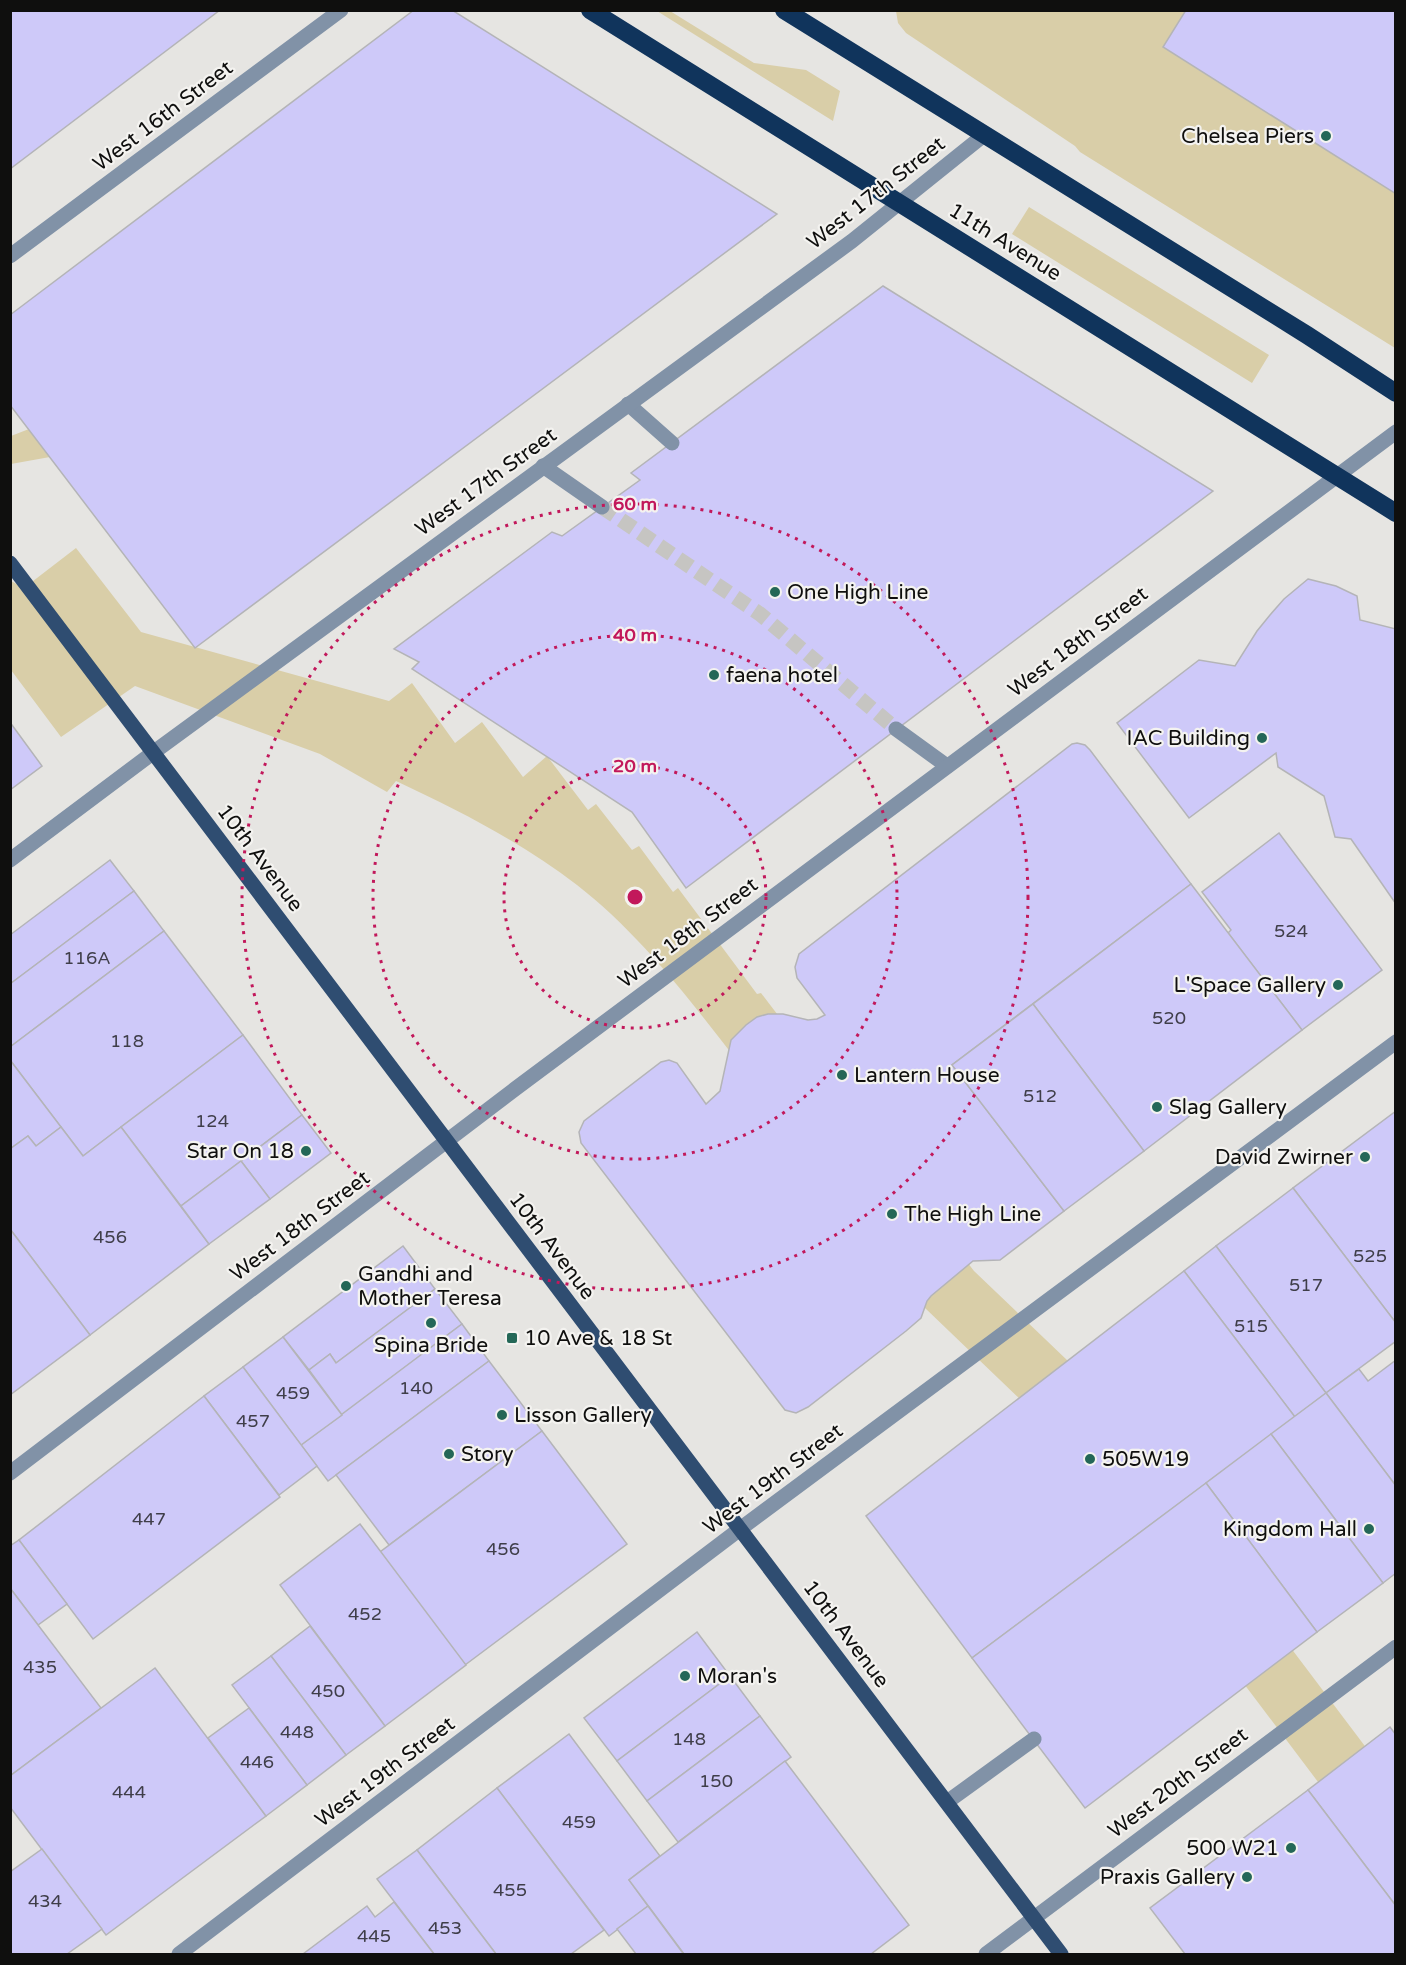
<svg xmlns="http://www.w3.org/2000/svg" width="1406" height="1965" font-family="'Varela Round',sans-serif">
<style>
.green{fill:#d9cea8}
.building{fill:#cec9f9;stroke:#b4b4b7;stroke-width:1.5}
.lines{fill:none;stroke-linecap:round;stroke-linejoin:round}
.minor-tunnel{stroke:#c6c5c2;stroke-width:15;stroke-dasharray:15 8;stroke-linecap:butt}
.minor{stroke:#8192a7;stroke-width:15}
.major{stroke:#2f4d71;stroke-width:15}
.highway{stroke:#10345c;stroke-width:18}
.ring{fill:none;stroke:#c2185b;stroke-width:3;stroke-dasharray:3 6}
.poi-dot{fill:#246757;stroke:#f4f3f0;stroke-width:2}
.labels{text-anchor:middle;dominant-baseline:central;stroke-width:4.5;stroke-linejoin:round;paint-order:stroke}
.number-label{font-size:18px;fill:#3f3e49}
.street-label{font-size:21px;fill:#0f0f0e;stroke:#f4f3f0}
.poi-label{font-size:21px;fill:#0f0f0e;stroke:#f4f3f0;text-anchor:start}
.centre{fill:#c2185b;stroke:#f4f3f0;stroke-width:3}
.ring-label{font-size:18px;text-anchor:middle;font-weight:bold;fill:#c2185b;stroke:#f4f3f0;stroke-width:4.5;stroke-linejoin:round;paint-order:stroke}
</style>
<rect width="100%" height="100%" fill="#e6e5e2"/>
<g class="green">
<path d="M657 11H670L754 63 806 70 840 91 833 121Z"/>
<path d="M896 11H1395V348L1080 152 1075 146 906 33 898 23Z"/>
<path d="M1029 207 1269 355 1252 383 1012 234Z"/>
<path d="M29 429 50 457 11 464V436Z"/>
<path d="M76 548 141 632 389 701 412 683 455 743 482 722 523 777 547 756 588 810 596 804 632 850 639 846 673 892 678 888 757 994 761 993 974 1271 1091 1383 1395 1786V1884L1100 1493 1022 1401 925 1308 922 1310C862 1227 801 1144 738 1062 690 1000 640 934 577 885 521 842 460 811 396 781L387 792 320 754 135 686 61 737 11 670V581L24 588Z"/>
</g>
<g class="building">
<path d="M10 10H220L10 169Z"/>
<path d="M414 10H452L777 214 195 648 10 405V315Z"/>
<path d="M1186 10H1396V194L1163 47Z"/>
<path d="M883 286 1213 491 686 888 632 812 412 669 419 662 394 649 552 532 562 536 640 480 631 473Z"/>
<path d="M1308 579 1336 586 1357 596 1360 620 1396 629V904L1351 839 1335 837 1324 796 1278 767 1276 753 1189 818 1117 723 1199 660 1235 666 1257 631 1270 615 1284 599Z"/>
<path d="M12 725 42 766 10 790V726Z"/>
<path d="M1077 743 1085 745 1090 750 1191 884 952 1065 1064 1211 1000 1260 973 1261 931 1296 927 1301 921 1318 906 1331 808 1407 796 1413 785 1410 581 1143 579 1132 584 1121 661 1062 669 1060 677 1063 706 1104 720 1091 731 1040 746 1025 757 1017 768 1014H783L808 1020 817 1019 825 1015 797 978 795 967 799 954 1072 744Z"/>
<path d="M1279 833 1382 970 1302 1030 1228 933 1231 930 1202 892Z"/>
<path d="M110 860 134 891 10 984V935Z"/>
<path d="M1191 884 1302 1030 1144 1151 1033 1004Z"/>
<path d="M134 891 164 931 10 1047V984Z"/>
<path d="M164 931 243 1035 83 1156 10 1060V1047Z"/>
<path d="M1033 1004 1144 1151 1064 1211 952 1065Z"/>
<path d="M243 1035 302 1115 181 1206 121 1127Z"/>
<path d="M10 1060 61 1127 36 1146 28 1136 10 1149Z"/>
<path d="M1396 1111V1323L1293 1188Z"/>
<path d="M302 1115 331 1153 270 1199 241 1161Z"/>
<path d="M61 1127 83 1156 121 1127 209 1244 90 1335 10 1229V1149L28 1136 36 1146Z"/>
<path d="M241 1161 270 1199 209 1244 181 1206Z"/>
<path d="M1293 1188 1396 1323V1341L1326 1393 1216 1246Z"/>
<path d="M10 1229 90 1335 10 1395Z"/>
<path d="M403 1246 435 1289 336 1363 330 1354 309 1370 283 1337Z"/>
<path d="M1216 1246 1326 1393 1295 1417 1184 1271Z"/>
<path d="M1184 1271 1295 1417 972 1658 866 1516Z"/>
<path d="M435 1289 462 1324 342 1415 309 1370 330 1354 336 1363Z"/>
<path d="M462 1324 489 1361 328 1481 301 1445Z"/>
<path d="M283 1337 342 1415 301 1445 243 1367Z"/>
<path d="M1396 1360V1486L1326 1393 1359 1369 1368 1381Z"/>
<path d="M489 1361 542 1431 389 1545 336 1475Z"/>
<path d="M243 1367 317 1466 279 1495 204 1396Z"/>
<path d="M1326 1393 1396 1486V1573L1383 1583 1271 1434Z"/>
<path d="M204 1396 280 1497 93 1639 19 1540Z"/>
<path d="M542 1431 627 1544 465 1665 380 1552Z"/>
<path d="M1271 1434 1383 1583 1317 1632 1206 1483Z"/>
<path d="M1206 1483 1317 1632 1085 1808 972 1658Z"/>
<path d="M360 1524 466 1665 385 1726 280 1585Z"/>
<path d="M19 1540 67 1604 38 1625 10 1588V1546Z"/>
<path d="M10 1588 101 1708 10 1776Z"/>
<path d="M310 1626 385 1726 346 1755 271 1656Z"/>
<path d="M697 1632 730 1676 617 1761 584 1718Z"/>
<path d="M271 1656 346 1755 307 1785 232 1685Z"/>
<path d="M155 1668 266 1816 106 1935 10 1807V1776Z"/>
<path d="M730 1676 760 1716 647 1801 617 1761Z"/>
<path d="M249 1708 307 1785 266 1816 208 1738Z"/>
<path d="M760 1716 791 1757 678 1842 647 1801Z"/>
<path d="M1390 1727 1396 1735V1906L1308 1790Z"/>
<path d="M569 1734 660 1856 629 1880 648 1906 609 1936 497 1788Z"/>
<path d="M785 1761 909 1925 871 1954H684L629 1880Z"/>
<path d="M497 1788 604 1930 571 1954H496L417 1850Z"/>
<path d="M1308 1790 1396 1906V1954H1185L1150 1908Z"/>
<path d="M42 1849 102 1929 67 1954H10V1872Z"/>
<path d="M417 1850 496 1954H434L377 1879Z"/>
<path d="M394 1902 434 1954H303L367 1906 375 1917Z"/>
<path d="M648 1906 682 1952 684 1954H636L617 1929Z"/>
</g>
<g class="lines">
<path class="minor-tunnel" d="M602 507 760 614 896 729"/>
<g class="minor">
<path d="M10 256 341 10"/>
<path d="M628 404 672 443"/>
<path d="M543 466 602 507"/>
<path d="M896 729 947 766"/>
<path d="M10 860 154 752 852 241 984 135"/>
<path d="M10 1473 515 1089 1396 432"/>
<path d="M947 1802 1034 1739"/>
<path d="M179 1954 740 1529 1396 1042"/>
<path d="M986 1954 1396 1647"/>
</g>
<path class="major" d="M10 563 1061 1954"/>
<g class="highway">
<path d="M590 10 1396 513"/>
<path d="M784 10 1307 335 1396 393"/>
</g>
</g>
<g class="ring">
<circle cx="635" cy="897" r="131"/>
<circle cx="635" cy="897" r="262"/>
<circle cx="635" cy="897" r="393"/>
</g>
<g class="poi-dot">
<circle cx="1326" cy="136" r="6"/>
<circle cx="775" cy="592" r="6"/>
<circle cx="714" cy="675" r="6"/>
<circle cx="1262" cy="738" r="6"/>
<circle cx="1338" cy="985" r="6"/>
<circle cx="842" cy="1075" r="6"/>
<circle cx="1157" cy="1107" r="6"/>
<circle cx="306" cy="1151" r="6"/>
<circle cx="1365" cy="1157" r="6"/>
<circle cx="892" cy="1214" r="6"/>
<circle cx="346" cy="1286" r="6"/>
<circle cx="431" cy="1323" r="6"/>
<rect x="506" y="1332" width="12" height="12" rx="3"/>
<circle cx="502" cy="1415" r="6"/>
<circle cx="449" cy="1454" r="6"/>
<circle cx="1090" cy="1459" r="6"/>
<circle cx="1369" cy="1529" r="6"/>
<circle cx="685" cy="1676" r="6"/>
<circle cx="1291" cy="1848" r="6"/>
<circle cx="1247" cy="1877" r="6"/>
</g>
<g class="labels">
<g class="number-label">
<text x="1291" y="931">524</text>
<text x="87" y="958">116A</text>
<text x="1169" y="1018">520</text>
<text x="127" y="1041">118</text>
<text x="1040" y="1096">512</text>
<text x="212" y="1121">124</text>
<text x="110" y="1237">456</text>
<text x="1370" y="1256">525</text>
<text x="1306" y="1285">517</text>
<text x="1251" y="1326">515</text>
<text x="416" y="1388">140</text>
<text x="293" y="1393">459</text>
<text x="253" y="1421">457</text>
<text x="149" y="1519">447</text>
<text x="503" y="1549">456</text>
<text x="365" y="1614">452</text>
<text x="40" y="1667">435</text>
<text x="328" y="1691">450</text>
<text x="297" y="1732">448</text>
<text x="689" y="1739">148</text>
<text x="257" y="1762">446</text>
<text x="716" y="1781">150</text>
<text x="129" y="1792">444</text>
<text x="579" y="1822">459</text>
<text x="510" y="1890">455</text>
<text x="45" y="1901">434</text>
<text x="445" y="1928">453</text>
<text x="374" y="1936">445</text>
</g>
<g class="street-label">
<text transform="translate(163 116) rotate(-37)">West 16th Street</text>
<text transform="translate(876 193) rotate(-38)">West 17th Street</text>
<text transform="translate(1005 242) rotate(32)">11th Avenue</text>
<text transform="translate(486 482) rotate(-36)">West 17th Street</text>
<text transform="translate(1078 642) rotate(-37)">West 18th Street</text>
<text transform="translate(260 858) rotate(53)">10th Avenue</text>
<text transform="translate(688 933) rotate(-37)">West 18th Street</text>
<text transform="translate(300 1226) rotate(-37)">West 18th Street</text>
<text transform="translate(552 1246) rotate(53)">10th Avenue</text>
<text transform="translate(773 1479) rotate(-37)">West 19th Street</text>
<text transform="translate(846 1634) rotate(53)">10th Avenue</text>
<text transform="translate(385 1772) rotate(-37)">West 19th Street</text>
<text transform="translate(1178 1783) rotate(-37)">West 20th Street</text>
</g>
<g class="poi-label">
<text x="1314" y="136" text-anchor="end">Chelsea Piers</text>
<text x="787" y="592">One High Line</text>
<text x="726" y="675">faena hotel</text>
<text x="1250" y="738" text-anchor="end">IAC Building</text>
<text x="1326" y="985" text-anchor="end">L'Space Gallery</text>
<text x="854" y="1075">Lantern House</text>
<text x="1169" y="1107">Slag Gallery</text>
<text x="294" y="1151" text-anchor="end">Star On 18</text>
<text x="1353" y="1157" text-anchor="end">David Zwirner</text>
<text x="904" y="1214">The High Line</text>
<text x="358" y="1274">Gandhi and<tspan x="358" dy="24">Mother Teresa</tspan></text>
<text x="524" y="1338">10 Ave &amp; 18 St</text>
<text x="431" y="1345" text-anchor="middle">Spina Bride</text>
<text x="514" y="1415">Lisson Gallery</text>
<text x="461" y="1454">Story</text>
<text x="1102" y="1459">505W19</text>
<text x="1357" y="1529" text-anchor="end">Kingdom Hall</text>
<text x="697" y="1676">Moran's</text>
<text x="1279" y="1848" text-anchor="end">500 W21</text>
<text x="1235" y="1877" text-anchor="end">Praxis Gallery</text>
</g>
</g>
<circle cx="635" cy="897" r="9" class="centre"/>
<g class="ring-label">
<text x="635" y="510">60 m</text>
<text x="635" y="641">40 m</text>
<text x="635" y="772">20 m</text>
</g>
<rect width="1406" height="1965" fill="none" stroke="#0f0f0e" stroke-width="24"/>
</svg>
